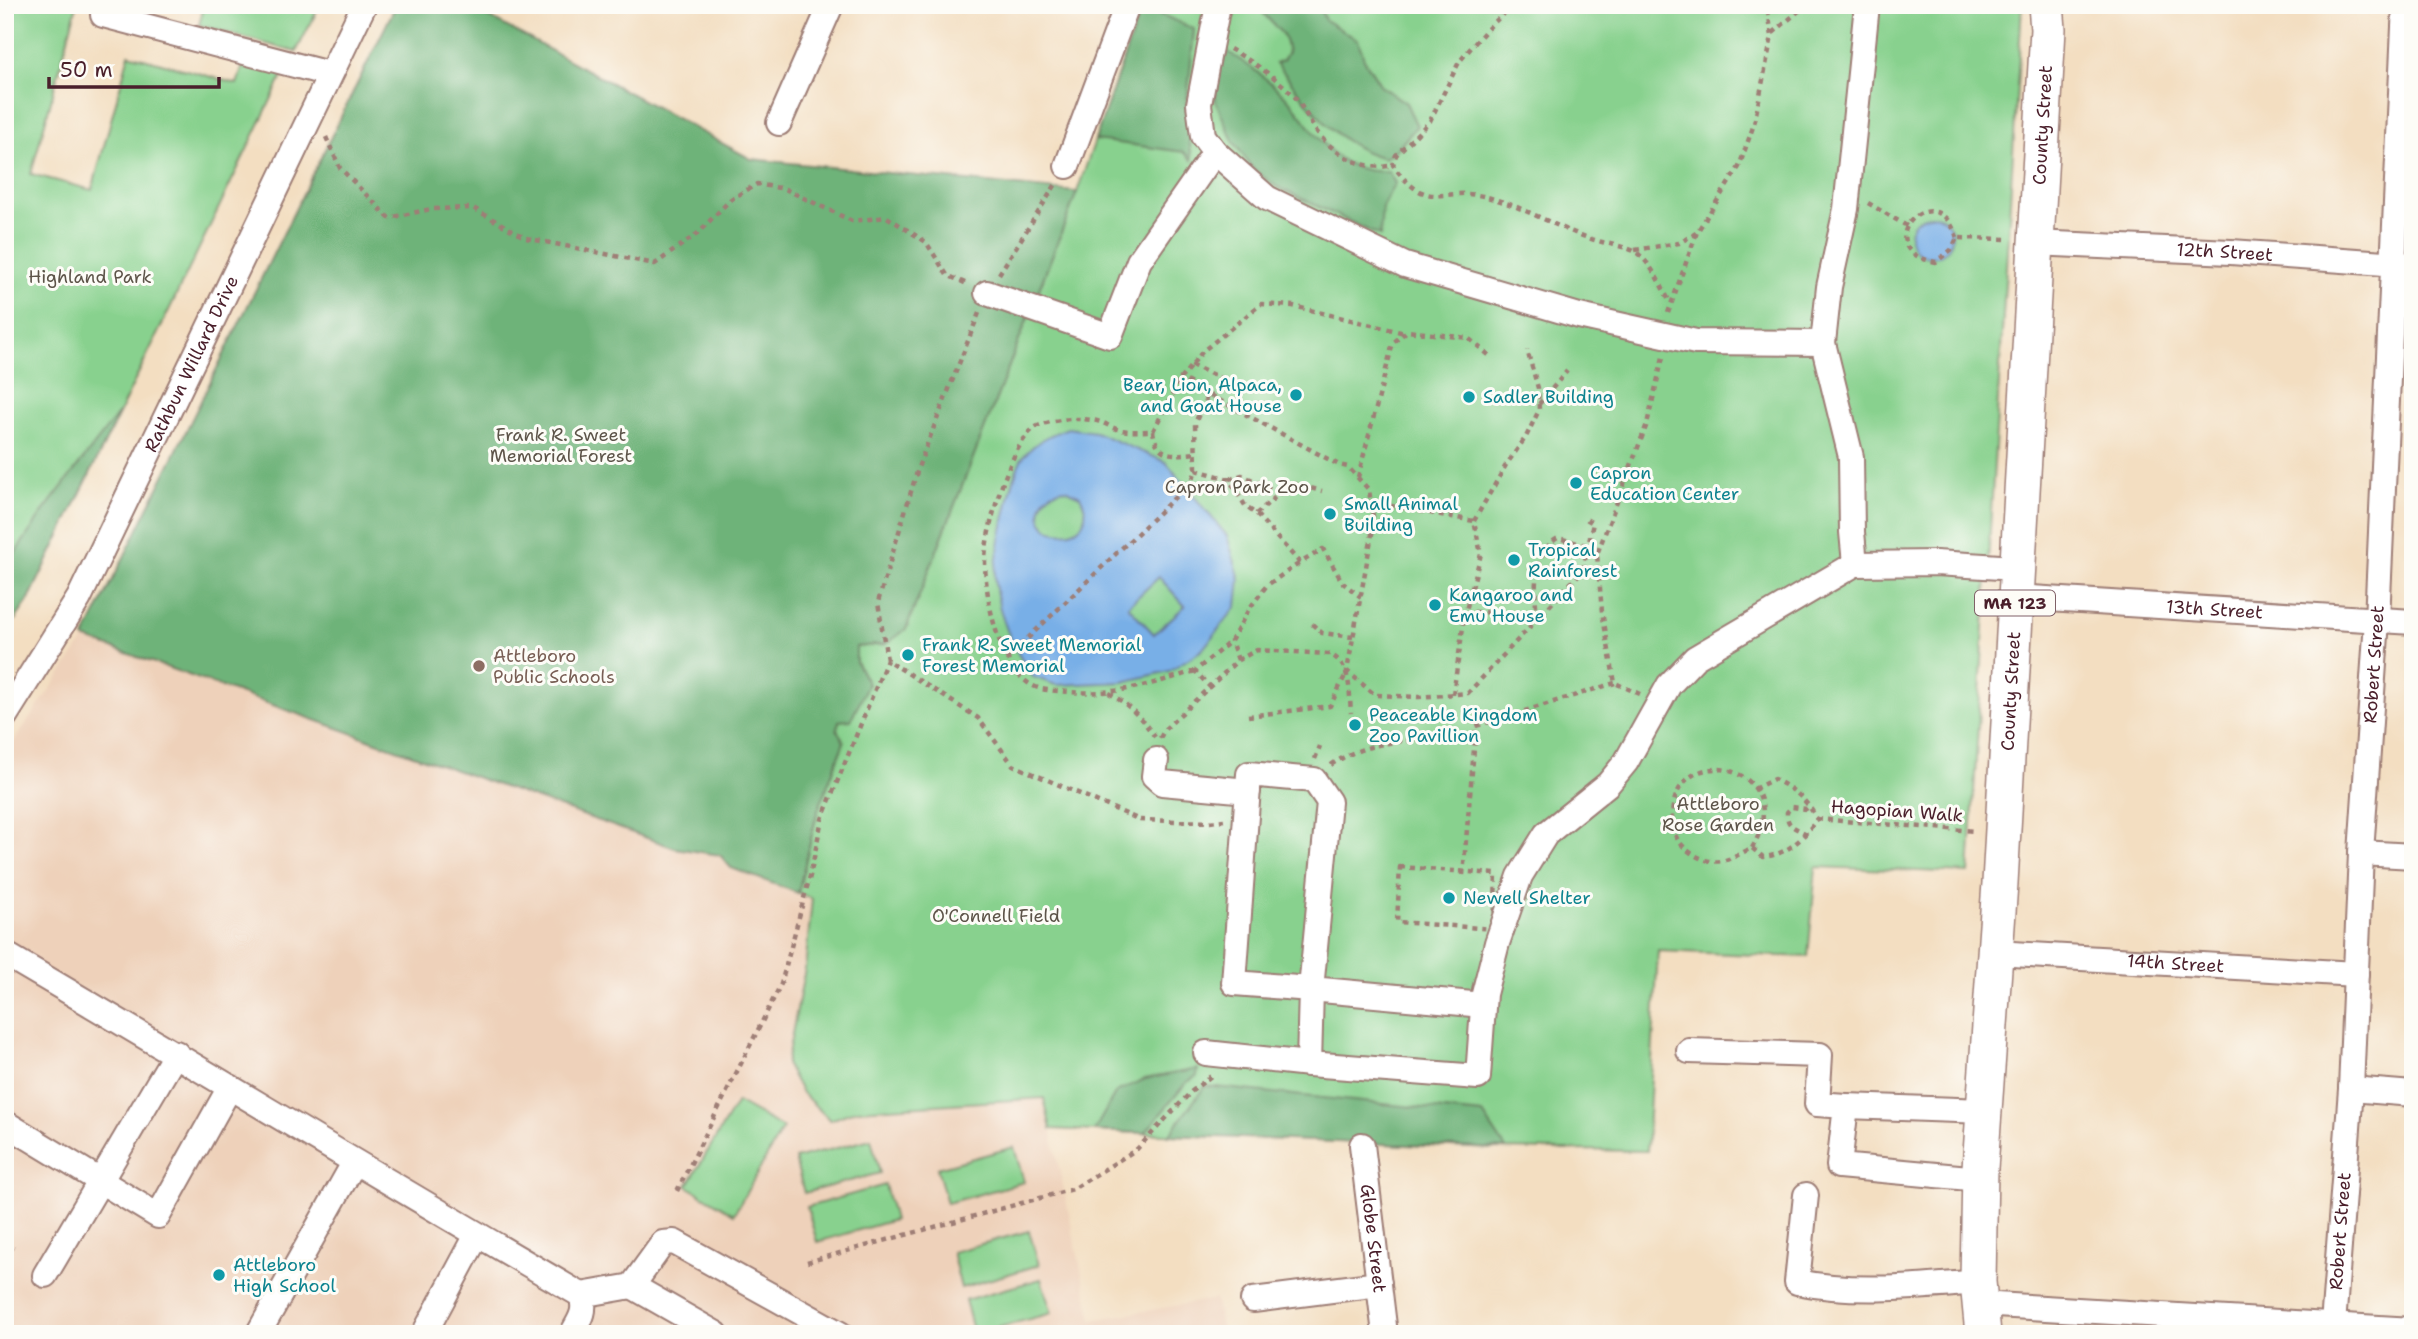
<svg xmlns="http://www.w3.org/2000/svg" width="2418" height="1339" font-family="'Shantell Sans',sans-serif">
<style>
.built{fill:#eed1ba}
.green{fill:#88d18e;stroke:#69785c;stroke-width:2}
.forest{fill:#6eb379;stroke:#5c6952;stroke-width:2}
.water{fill:#78afe7;stroke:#616789;stroke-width:2;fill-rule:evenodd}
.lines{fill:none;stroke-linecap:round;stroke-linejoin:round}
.minor-casing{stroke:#9e7e76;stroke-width:28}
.highway-casing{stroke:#9e7e76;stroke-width:38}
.path{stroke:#9e7e76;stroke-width:4.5;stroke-dasharray:5 5;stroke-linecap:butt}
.minor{stroke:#fff;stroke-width:24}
.highway{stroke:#fff;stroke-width:35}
.culture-dot{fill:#0f9aa8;stroke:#fdfcf7;stroke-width:2.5}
.education-dot{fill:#8d6e63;stroke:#fdfcf7;stroke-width:2.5}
.labels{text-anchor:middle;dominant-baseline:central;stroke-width:6;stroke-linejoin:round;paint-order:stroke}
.shield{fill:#fdfcf7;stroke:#806168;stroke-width:2}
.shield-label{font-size:16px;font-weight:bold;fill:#4a1f2b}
.street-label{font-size:18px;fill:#4a1f2b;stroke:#fdfcf7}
.park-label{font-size:18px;fill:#5d5449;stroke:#fdfcf7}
.culture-label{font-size:18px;fill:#0d838f;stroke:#fdfcf7;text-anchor:start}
.education-label{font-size:18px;fill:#785e54;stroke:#fdfcf7;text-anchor:start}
</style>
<rect width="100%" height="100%" fill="#fdfcf7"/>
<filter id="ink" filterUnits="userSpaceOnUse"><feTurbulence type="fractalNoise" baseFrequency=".0143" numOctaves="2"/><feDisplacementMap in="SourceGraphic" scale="14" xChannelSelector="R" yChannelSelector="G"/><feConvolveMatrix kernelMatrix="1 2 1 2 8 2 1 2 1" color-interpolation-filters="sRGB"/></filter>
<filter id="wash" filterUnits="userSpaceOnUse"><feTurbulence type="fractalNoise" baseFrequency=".00686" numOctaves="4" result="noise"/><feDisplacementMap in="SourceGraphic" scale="28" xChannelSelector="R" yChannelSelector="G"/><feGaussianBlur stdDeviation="1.57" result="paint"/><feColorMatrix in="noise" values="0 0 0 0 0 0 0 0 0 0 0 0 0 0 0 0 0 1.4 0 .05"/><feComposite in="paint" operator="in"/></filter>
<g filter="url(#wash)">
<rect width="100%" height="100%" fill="#f3dec1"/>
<path class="built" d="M396 5H467L751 159 1077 192 828 830 812 899 805 969 830 1120 857 1110 1044 1098 1092 1320 1215 1299 1223 1334H5V754L81 645Z"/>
<g class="green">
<path d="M5 5H77L31 174 92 190 129 54 237 84 245 60 286 69 28 601 5 634Z"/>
<path d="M204 5H320L296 52 199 25Z"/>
<path d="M1142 5H2022L1969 873 1816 867 1808 957 1658 951 1647 1151 1493 1149 1051 1129 1044 1098 857 1110 830 1120 802 1093 786 1064 805 969 812 899 798 893 817 813 844 742 837 730 839 721 868 684 856 662V647L886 644 906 629 1077 192Z"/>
<path d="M737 1102 783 1128 734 1214 687 1186Z"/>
<path d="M871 1139 880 1173 804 1193 795 1159Z"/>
<path d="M1014 1147 1024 1182 947 1203 937 1168Z"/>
<path d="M885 1185 894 1220 817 1242 807 1207Z"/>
<path d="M1029 1231 1039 1265 961 1288 952 1252Z"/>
<path d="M1041 1279 1052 1313 974 1334 965 1300Z"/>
</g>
<g class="forest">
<path d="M396 5H467L751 159 1077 192 906 629 886 644 856 647V662L868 684 851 720 839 721 837 730 844 742 817 813 798 893 731 868 720 855 675 848 84 638Z"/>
<path d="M1263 5H1322L1321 11 1325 20 1358 40 1364 59 1381 86 1406 103 1417 126 1398 148 1385 158C1333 146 1307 101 1276 63L1283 60 1288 52 1284 36 1263 13Z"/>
<path d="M1142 6 1194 29 1186 112 1192 160 1184 152 1095 140Z"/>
<path d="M1219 46C1242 61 1265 76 1284 95 1316 128 1332 176 1388 171L1395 183 1382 207 1380 236 1277 187 1253 169 1233 141 1216 102 1213 80Z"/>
<path d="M121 410 28 601 5 635V568L45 509Z"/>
<path d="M1198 1069 1197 1076 1186 1083 1145 1133 1094 1131 1116 1092 1145 1079Z"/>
<path d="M1205 1086 1483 1114 1506 1149 1169 1135Z"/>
</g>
<g class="water">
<circle cx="1931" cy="236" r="21"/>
<path d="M1068 428 1095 432 1166 462 1227 536 1240 579 1237 606 1202 650 1169 671 1123 682 1056 685 1033 677C1013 649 999 617 995 583 993 566 1013 469 1023 457 1036 441 1049 435 1068 428ZM1066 489 1080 496C1106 545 1024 543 1043 502 1047 493 1056 490 1066 489ZM1159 577 1185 606 1154 634 1128 606Z"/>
</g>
</g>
<g filter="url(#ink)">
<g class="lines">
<g class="minor-casing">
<g id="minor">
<path d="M1218 5 1199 104 1203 136 1215 152 1267 198 1405 265 1579 316 1696 342 1823 343"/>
<path d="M103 15 329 74"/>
<path d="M779 123 831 5"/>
<path d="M1067 166 1127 5"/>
<path id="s1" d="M2034 243 2231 252 2413 265"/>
<path d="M987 293 1110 336 1139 261 1215 152"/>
<path d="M1855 564 1936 563 2016 568"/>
<path id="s2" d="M2015 597 2413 622"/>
<path id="s3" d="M5 716 79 598 364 5"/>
<path d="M1156 760 1154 776 1162 783 1248 791"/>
<path d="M2361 853 2413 856"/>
<path id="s4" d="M1996 953 2356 974"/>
<path d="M5 954C198 1067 388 1183 581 1295 587 1311 580 1320 572 1334"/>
<path d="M1689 1051 1820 1055 1817 1104 1846 1106 1839 1166 1980 1179"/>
<path d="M1206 1053 1309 1064 1478 1077 1484 994 1497 943 1520 876 1546 834 1608 784 1626 762 1669 685 1695 658 1855 564 1852 532 1851 457 1823 343 1829 287 1846 209 1867 5"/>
<path d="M1309 1064 1311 989 1234 983 1249 774 1314 780 1329 802 1311 989 1483 1005"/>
<path d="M2351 1089 2413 1094"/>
<path d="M1846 1106 1985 1111"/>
<path d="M5 1123 158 1216 230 1087"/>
<path id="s5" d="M1362 1145 1385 1334"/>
<path d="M1806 1195 1797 1282C1856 1294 1918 1287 1978 1282"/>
<path d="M45 1275 176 1053"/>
<path d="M632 1286 716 1334"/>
<path d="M581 1295 632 1286 663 1243 674 1242 840 1334"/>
<path d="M1253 1300 1379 1284"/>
<path d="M1979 1304 2413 1330"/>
<path id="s6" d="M2333 1325 2351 1089 2361 853 2377 620 2405 5"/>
<path d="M258 1334 354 1163"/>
<path d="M424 1334 477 1235"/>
</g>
</g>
<g class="highway-casing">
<g id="highway">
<path id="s7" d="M1983 1334 1978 1282 1980 1168 2000 883 2048 29 2046 5"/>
</g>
</g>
<g class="path">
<path d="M1513 5 1486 30 1459 62 1430 121 1396 155 1393 165C1429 215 1442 185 1487 197 1527 207 1562 232 1602 242 1612 245 1629 247 1637 253 1652 264 1661 286 1670 302"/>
<path d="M1773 33 1806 5"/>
<path d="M1230 49C1251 61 1279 79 1295 97 1305 110 1311 126 1322 138 1339 157 1368 172 1393 165"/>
<path d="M326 137 340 168 389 218 431 209 473 208 526 238 655 264 697 234 731 199 757 184 785 189 852 221 887 217 926 242 947 275 967 284"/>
<path d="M1868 203 1907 226"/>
<path d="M1957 238C1936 171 1863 250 1936 262L1951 250 1957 238 2010 239"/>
<path d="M1635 250 1679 243 1696 233"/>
<path d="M999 274 1056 184"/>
<path d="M979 313 919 465 878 602 887 660 978 718 1013 765 1140 820 1210 822 1224 820"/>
<path d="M1668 313 1697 232 1739 167 1754 124 1772 36 1767 5"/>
<path d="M1191 365 1245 389"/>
<path d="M1208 394 1181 378 1203 351 1261 304 1293 306 1405 333"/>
<path d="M1539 404 1567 371"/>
<path d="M1153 431 1181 378"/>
<path d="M1196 470 1229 479 1246 507 1256 514 1300 563 1323 549 1343 583 1361 597"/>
<path d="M1358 477 1393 343 1407 331 1468 338 1490 356"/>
<path d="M1229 479 1242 475 1280 493 1294 484 1322 491"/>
<path d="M1370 502 1474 521 1481 554 1465 614"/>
<path d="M1256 514 1280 493"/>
<path d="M1474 521 1506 465 1526 437 1539 410 1538 388 1527 350"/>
<path d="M1312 624 1322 633 1353 637"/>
<path d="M1006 659 1192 481 1196 470 1195 423 1208 394 1339 465 1348 467 1369 490 1374 523 1347 671 1375 695 1419 697 1468 693 1583 570 1593 523 1586 519"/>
<path d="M1238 660 1231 641 1249 609 1267 585 1300 563"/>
<path d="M1195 671C1149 685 1118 695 1070 692 1060 691 1048 691 1038 688 999 675 985 597 985 561 985 532 1011 438 1038 426 1056 418 1083 417 1101 422 1108 425 1114 429 1121 430 1131 432 1143 431 1153 431 1157 458 1173 455 1196 453"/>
<path d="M1211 688 1195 671 1231 641"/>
<path d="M1109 693C1130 705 1141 718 1155 737"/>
<path d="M1453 694 1465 614 1475 612 1527 614 1537 621C1535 595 1531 552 1558 538L1589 546"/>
<path d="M1640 694 1615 683 1602 612 1597 554 1647 424 1663 357"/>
<path d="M1248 716 1330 706 1347 672"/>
<path d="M1160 738 1165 729 1238 660 1257 650 1330 654C1352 666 1349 691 1351 713"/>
<path d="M1315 759 1320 746"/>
<path d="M1331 765C1372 736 1427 740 1475 737"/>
<path d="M1754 789 1774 779C1794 789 1806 799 1817 819"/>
<path d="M1817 819 1975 831"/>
<path d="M1807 834C1796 828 1786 827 1787 812L1792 807 1806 809 1809 806"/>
<path d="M1752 848C1801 765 1668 733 1672 823 1673 845 1701 865 1722 861 1732 859 1743 852 1752 848L1763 857C1787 855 1804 838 1817 819"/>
<path d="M1400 867 1496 874 1494 929 1397 922Z"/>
<path d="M1463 875 1476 726 1615 683"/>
<path d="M677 1191 781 984 810 876 822 819 887 660"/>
<path d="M5 1243 14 1248"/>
<path d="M807 1262 1073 1189 1137 1149 1192 1091 1211 1076"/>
</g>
<use href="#minor" class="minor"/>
<use href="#highway" class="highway"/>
</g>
</g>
<g class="culture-dot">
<circle cx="1296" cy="395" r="7"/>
<circle cx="1469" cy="397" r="7"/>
<circle cx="1576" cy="483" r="7"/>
<circle cx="1330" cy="514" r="7"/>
<circle cx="1514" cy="560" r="7"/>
<circle cx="1435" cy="605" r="7"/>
<circle cx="908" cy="655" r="7"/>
<circle cx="1355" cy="725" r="7"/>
<circle cx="1449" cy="898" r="7"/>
<circle cx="219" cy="1275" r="7"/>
</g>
<circle class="education-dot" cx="479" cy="666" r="7"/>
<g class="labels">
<rect class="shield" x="1975" y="590.5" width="80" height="25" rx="5"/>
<g class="shield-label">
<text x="2015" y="603">MA 123</text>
</g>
<g class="street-label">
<text stroke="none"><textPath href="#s7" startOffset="1211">County Street</textPath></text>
<text stroke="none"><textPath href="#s1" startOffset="191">12th Street</textPath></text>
<text stroke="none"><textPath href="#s3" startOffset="399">Rathbun Willard Drive</textPath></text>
<text stroke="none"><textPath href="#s2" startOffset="200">13th Street</textPath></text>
<text stroke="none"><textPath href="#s6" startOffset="662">Robert Street</textPath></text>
<text stroke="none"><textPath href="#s7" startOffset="644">County Street</textPath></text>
<text transform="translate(1897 811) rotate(4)">Hagopian Walk</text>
<text stroke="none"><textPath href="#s4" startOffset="180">14th Street</textPath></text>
<text stroke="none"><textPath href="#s6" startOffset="94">Robert Street</textPath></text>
<text stroke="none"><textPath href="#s5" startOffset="94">Globe Street</textPath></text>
</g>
<g class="park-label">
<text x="90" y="277">Highland Park</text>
<text x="561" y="435">Frank R. Sweet<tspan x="561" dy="21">Memorial Forest</tspan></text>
<text x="1237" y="487">Capron Park Zoo</text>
<text x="1718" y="804">Attleboro<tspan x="1718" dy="21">Rose Garden</tspan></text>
<text x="996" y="916">O'Connell Field</text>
</g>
<g class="culture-label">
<text x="1282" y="385" text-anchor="end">Bear, Lion, Alpaca,<tspan x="1282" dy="21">and Goat House</tspan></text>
<text x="1483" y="397">Sadler Building</text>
<text x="1590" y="473">Capron<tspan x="1590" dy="21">Education Center</tspan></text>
<text x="1344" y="504">Small Animal<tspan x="1344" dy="21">Building</tspan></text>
<text x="1528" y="550">Tropical<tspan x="1528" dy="21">Rainforest</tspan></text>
<text x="1449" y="595">Kangaroo and<tspan x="1449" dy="21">Emu House</tspan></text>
<text x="922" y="645">Frank R. Sweet Memorial<tspan x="922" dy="21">Forest Memorial</tspan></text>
<text x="1369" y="715">Peaceable Kingdom<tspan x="1369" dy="21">Zoo Pavillion</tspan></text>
<text x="1463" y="898">Newell Shelter</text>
<text x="233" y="1265">Attleboro<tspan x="233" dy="21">High School</tspan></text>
</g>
<g class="education-label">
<text x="493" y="656">Attleboro<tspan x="493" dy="21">Public Schools</tspan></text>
</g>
</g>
<rect width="2418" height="1339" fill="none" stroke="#fdfcf7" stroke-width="28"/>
<path d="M49 77v10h170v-10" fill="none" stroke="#4a1f2b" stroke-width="3.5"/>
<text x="60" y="77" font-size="21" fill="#4a1f2b" stroke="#fdfcf7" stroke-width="5" paint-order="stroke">50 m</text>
</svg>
